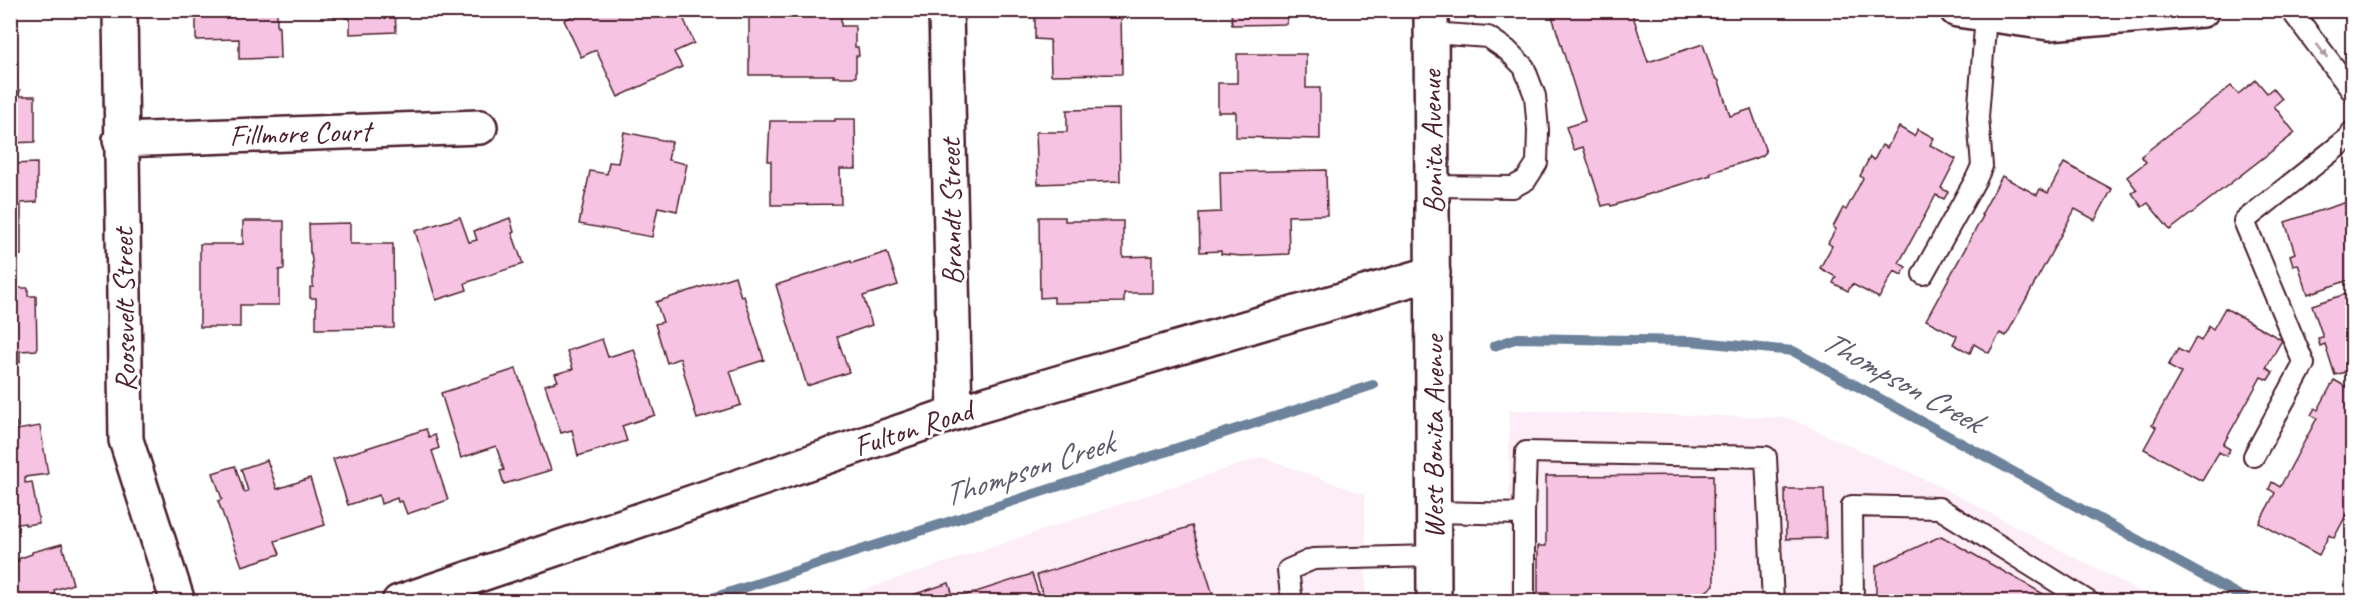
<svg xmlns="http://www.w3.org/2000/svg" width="2363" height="612" font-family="Caveat,sans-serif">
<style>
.built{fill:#fcedf6}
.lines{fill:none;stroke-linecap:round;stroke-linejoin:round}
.stream{stroke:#6d839b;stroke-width:10}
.building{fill:#f6c4e2;stroke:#4a1f2b;stroke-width:1.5}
.service-casing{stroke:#4a1f2b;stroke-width:24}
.minor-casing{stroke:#4a1f2b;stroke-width:38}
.secondary-casing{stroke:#4a1f2b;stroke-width:38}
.service{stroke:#fff;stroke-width:20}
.minor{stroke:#fff;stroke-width:33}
.secondary{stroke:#fff;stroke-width:33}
.oneway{fill:#ae9aa0}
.labels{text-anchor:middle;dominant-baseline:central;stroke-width:6;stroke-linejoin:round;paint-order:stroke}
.street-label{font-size:30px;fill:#4a1f2b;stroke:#fff}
.water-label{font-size:32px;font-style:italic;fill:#5f596c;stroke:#fff}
</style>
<rect width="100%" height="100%" fill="#fff"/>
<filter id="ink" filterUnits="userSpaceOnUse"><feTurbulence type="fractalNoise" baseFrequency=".0167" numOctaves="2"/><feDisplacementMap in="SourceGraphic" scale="12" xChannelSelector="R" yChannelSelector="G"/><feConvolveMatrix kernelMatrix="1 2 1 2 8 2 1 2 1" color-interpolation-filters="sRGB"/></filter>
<g filter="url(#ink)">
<g class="built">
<path d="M1509 410 1788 418 1937 485 2157 601H1510Z"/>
<path d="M1262 457 1365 495 1366 601 827 602Z"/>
</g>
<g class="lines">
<g class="stream">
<path d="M1494 346 1518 338 1691 341 1793 351 2251 602"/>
<path d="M700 602 1373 385"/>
</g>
</g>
<g class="building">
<path d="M196 10H275L277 12V27H279L280 58 239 59V39L196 40Z"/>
<path d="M328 10H395L396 32 350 34V18H345L344 16H328Z"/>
<path d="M585 10H680L694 43 674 52 682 67 618 97 596 50 581 57 564 20Z"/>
<path d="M749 10H841V26H855V47H858L859 56H856V77H833L834 75H749Z"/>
<path d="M1035 10H1121L1122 74 1051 75 1050 40 1035 39Z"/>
<path d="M1231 10H1286L1287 24 1232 25Z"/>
<path d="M1569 10H1631L1648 62 1703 44 1713 75 1719 81 1730 116 1751 109 1766 152 1762 156 1710 173 1711 175 1611 206 1610 204 1602 206 1583 147 1574 150 1566 127 1585 121 1552 16Z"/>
<path d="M1237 54H1306V88H1320V139L1236 137V112H1218V83H1237Z"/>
<path d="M10 75H17V91L20 90 19 96H35V142L10 143Z"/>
<path d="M2256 80 2267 93 2273 88 2282 99 2274 106 2295 133 2170 230 2148 203 2142 207 2132 193 2137 190 2127 177 2146 162 2141 156 2231 86 2238 94Z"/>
<path d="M1119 109 1120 181 1038 184 1036 132H1067V110Z"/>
<path d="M835 119H855L856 169H840L841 204 771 205V161H768L770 121H835Z"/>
<path d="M1899 127 1914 136 1918 129 1934 138 1930 145 1956 159 1941 188 1948 192 1944 199 1936 195 1899 263 1906 267 1902 275 1894 271 1879 298 1852 284 1848 291 1833 283 1836 277 1820 268 1832 246 1828 243 1836 229 1833 227 1843 208 1846 210 1863 178 1860 176 1870 157 1874 160 1882 145 1887 148Z"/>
<path d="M624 132 672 142 668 160 687 164 677 211 658 207 652 237 579 224 590 171 607 174 609 162 618 163Z"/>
<path d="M37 163V202L21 203V255H10V164Z"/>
<path d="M2064 163 2112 189 2095 220 2075 209 2006 336 2000 333 1989 353 1974 344 1970 353 1953 344 1957 336 1926 320 1983 216 1981 215 2002 176 2037 195 2040 189 2048 193Z"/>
<path d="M1326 170 1327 215 1288 216 1289 254 1241 256 1221 254V251L1200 252 1199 213 1221 212 1220 172Z"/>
<path d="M2350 201 2352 209V370L2335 375 2325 344 2320 346 2318 338 2323 337 2312 305 2352 292 2349 280 2308 294 2298 264 2293 265 2290 255 2295 253 2285 222Z"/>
<path d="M460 217 469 242 477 240 474 231 510 218 514 232 512 233 523 264 465 283 467 290 436 300 415 231Z"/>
<path d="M1039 217H1065V221H1123V257L1152 256V293H1124V302L1054 303V297L1040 298Z"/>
<path d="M243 221H284V269L279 270V305H240V327H200V244H243Z"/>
<path d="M350 223V244H393L394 328 316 329V298H310V287H313V269L311 253H310L309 224Z"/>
<path d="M887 252 898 285 863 296 872 325 837 337 849 372 807 386 776 285 851 261 852 263Z"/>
<path d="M735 276 741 297 744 296 764 360 730 371 741 405 697 419 680 358 667 363 655 324 663 322 656 302Z"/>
<path d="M10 288H28V296H36L37 350 20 351V362H12L13 394H10Z"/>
<path d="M2225 308 2282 340 2266 368 2273 372 2268 380 2261 377 2223 445 2230 449 2226 456 2219 452 2202 481 2144 449 2156 427 2152 425 2181 373 2168 366 2178 349 2187 354 2196 338 2201 341 2209 326 2213 329Z"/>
<path d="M602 339 608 357 634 349 655 415 622 426 627 441 578 456 572 430 561 433 545 385 558 381 555 374 573 369 567 351Z"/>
<path d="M516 369 551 470 504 484 500 471 504 470 496 446 461 458 441 393Z"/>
<path d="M2334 380 2352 390V504L2334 538 2329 535 2319 555 2259 523 2275 493 2269 489 2272 482 2280 487 2317 418 2311 415 2315 408 2318 410Z"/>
<path d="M16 422 17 430 40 426 48 474 25 477V483L32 482 39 523 25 525V523L10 525V423Z"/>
<path d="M426 429 429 437 435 435 439 448 432 451 448 500 407 514 402 501 398 502 397 498 381 504 379 495 348 505 333 459Z"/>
<path d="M267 460 277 489 310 478 325 525 275 541 280 554 242 566 218 501 222 499 213 473 235 466 244 492 248 491 241 469Z"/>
<path d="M1713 475 1714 585 1693 602H1548V593H1538V546H1546V476Z"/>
<path d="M1785 489H1824L1826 538 1786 539Z"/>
<path d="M1192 526 1215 602H1045L1037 575Z"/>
<path d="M1941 536 2045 595V602H1876V566Z"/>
<path d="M62 544 73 584 54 590 57 602H10V564L19 561 18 559 32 554V552Z"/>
<path d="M1032 574 1041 602H901L900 599 949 583 954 599Z"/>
</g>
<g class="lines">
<g class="service-casing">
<g id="service">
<path d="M2291 10 2352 91"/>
<path d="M1431 33 1488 37 1507 50 1524 67 1535 96 1538 130 1537 163 1526 180 1513 187 1432 186"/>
<path d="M1923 274 1976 179 1982 166 1978 117 1986 15"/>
<path d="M2254 456 2304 364 2244 221 2351 136 2352 132"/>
<path d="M1433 512 1524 514"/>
<path d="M1292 602 1288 570 1313 559 1434 556"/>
<path d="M1524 602V514L1526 452 1766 457 1773 602"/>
<path d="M1853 602 1852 506 1939 508 2089 602"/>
</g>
</g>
<g class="minor-casing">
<g id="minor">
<path d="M120 10 126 440 178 602"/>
<path d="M946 10 955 413"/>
<path d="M1957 10 2049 23 2202 10"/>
<path d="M120 140 480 127"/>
<path d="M399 602 955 413 1433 273"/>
</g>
</g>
<g class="secondary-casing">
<path id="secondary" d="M1431 10 1434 602"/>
</g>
<use href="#service" class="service"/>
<use href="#minor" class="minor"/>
<use href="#secondary" class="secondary"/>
</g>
<defs><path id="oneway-solid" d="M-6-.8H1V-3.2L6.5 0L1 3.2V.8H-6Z" transform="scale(1.5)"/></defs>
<use class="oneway" href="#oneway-solid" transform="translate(2322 51) rotate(53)"/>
</g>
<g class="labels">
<g class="street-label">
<text transform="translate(300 133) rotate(-2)">Fillmore Court</text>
<text transform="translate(1432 142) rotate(-91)">Bonita Avenue</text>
<text transform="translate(951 212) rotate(-91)">Brandt Street</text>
<text transform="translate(124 310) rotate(-91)">Roosevelt Street</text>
<text transform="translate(913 428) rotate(-18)">Fulton Road</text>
<text transform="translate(1433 437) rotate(-90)">West Bonita Avenue</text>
</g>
<g class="water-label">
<text transform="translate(1902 381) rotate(29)">Thompson Creek</text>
<text transform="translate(1028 469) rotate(-18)">Thompson Creek</text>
</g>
</g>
<rect width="2363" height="612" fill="none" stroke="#fff" stroke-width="36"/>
<rect x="18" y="18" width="2327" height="576" fill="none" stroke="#4a1f2b" stroke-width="2" filter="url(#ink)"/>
</svg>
